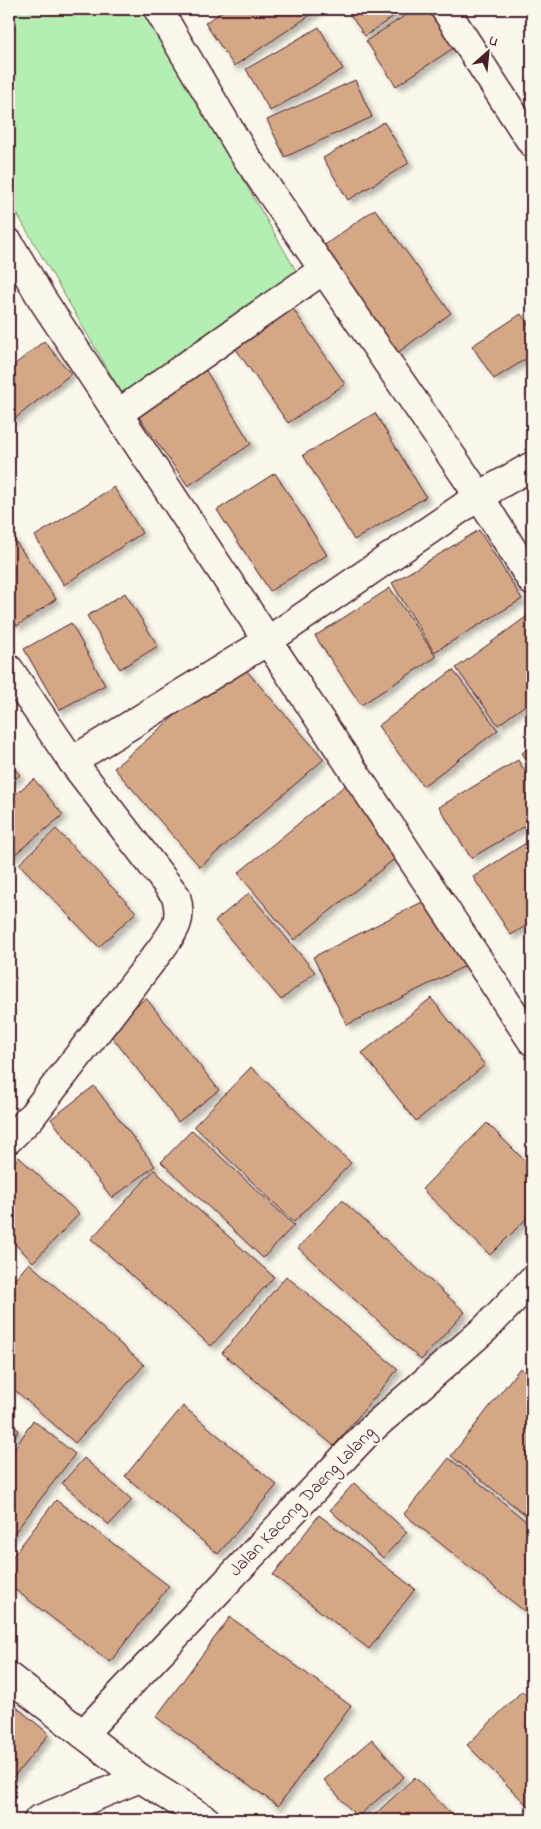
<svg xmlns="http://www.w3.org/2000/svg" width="541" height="1829" font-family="'Indie Flower',sans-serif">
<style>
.green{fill:#b5eeb2;stroke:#80866e}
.building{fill:#d4a886;stroke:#4a1f2b;filter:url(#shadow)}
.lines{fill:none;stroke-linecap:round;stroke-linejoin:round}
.street-casing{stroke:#4a1f2b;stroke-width:31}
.secondary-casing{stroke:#4a1f2b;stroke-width:31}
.primary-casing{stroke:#4a1f2b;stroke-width:31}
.street{stroke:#fbf7ec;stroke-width:28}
.secondary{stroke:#fbf7ec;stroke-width:28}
.primary{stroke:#fbf7ec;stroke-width:28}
.labels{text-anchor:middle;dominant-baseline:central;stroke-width:5;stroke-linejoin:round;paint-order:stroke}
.street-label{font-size:18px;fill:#4a1f2b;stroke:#fbf7ec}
</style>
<defs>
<filter id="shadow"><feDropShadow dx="4.5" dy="4.5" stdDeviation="2.5" flood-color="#0004"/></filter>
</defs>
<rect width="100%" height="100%" fill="#fbf7ec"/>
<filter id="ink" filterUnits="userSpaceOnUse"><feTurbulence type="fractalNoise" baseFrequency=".02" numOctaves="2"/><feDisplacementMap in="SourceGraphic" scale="10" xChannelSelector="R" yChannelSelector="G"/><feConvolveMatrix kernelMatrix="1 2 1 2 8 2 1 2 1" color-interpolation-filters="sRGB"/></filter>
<g filter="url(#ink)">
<path class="green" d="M9 9H144L298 274 125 399 9 200Z"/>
<g class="building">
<path d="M226 9H317L318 10 234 66 205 23Z"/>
<path d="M346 9H404L365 36Z"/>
<path d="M415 9H434L458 45 396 86 366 41Z"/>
<path d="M319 27 343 69 270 111 246 69Z"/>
<path d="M355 80 372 117 285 157 267 120Z"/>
<path d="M384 122 409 163 348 200 323 158Z"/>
<path d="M375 209 451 313 396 354 319 249Z"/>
<path d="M289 303 345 384 288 423 231 342Z"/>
<path d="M521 314 532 330V355L494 379 472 346Z"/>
<path d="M44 341 71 374 13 420 9 415V369Z"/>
<path d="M205 369 251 444 188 486 137 414Z"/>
<path d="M375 413 426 497 354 540 303 455Z"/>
<path d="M275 473 327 555 270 591 217 510Z"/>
<path d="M114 487 142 533 64 585 35 536Z"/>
<path d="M479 530 522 599 434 652 392 583Z"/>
<path d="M9 532 56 599 17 626 9 614Z"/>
<path d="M390 588 436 657 361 705 315 636Z"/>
<path d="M125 593 158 646 120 669 87 616Z"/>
<path d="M530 614 532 617V700L498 725 456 668Z"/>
<path d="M71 623 105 685 59 710 24 649Z"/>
<path d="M238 661 324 759 200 867 114 768Z"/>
<path d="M453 670 498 730 423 786 378 726Z"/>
<path d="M532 745V768L522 753Z"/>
<path d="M518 760 532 783V822L471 858 439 807Z"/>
<path d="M9 762 20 775 9 784Z"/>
<path d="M34 779 63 815 9 859V799Z"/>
<path d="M348 783 403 852 294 940 238 873Z"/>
<path d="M56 829 136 912 99 947 19 864Z"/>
<path d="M532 839V922L511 935 473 877Z"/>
<path d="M249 893 315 972 281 1000 215 921Z"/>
<path d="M432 897 467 965 347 1025 313 957Z"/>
<path d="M146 998 219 1090 178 1122 106 1029Z"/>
<path d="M431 998 485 1065 416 1121 362 1053Z"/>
<path d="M251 1067 351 1163 294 1222 194 1126Z"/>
<path d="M94 1086 155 1166 112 1198 51 1119Z"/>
<path d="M487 1123 532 1168V1213L490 1255 422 1189Z"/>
<path d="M192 1130 294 1225 263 1258 161 1162Z"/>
<path d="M19 1157 79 1214 33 1262 9 1238V1168Z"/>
<path d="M154 1170 274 1277 211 1346 91 1239Z"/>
<path d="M342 1200 465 1312 421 1360 298 1248Z"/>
<path d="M29 1263 144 1365 75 1443 9 1385V1286Z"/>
<path d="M286 1276 398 1369 334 1446 222 1353Z"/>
<path d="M520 1368 532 1378V1520L451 1456Z"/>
<path d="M183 1406 277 1485 218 1554 125 1476Z"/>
<path d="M33 1420 75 1454 9 1540V1458Z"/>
<path d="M9 1423 19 1430 9 1446Z"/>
<path d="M84 1458 132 1500 109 1525 62 1483Z"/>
<path d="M449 1458 532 1526V1600L524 1611 404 1514Z"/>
<path d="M354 1483 407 1532 383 1558 330 1510Z"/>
<path d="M56 1500 169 1586 110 1662 9 1585V1561Z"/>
<path d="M319 1515 415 1589 369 1649 273 1575Z"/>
<path d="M230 1617 351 1706 278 1806 156 1717Z"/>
<path d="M522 1691 532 1701V1810L467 1745Z"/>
<path d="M9 1701 49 1734 12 1779 9 1776Z"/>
<path d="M372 1739 404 1777 357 1817 324 1780Z"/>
<path d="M415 1777 457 1820H369L386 1804Z"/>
</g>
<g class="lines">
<g class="street-casing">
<g id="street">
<path d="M158 9 242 151 479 496 532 581"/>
<path d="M445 9 532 143"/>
<path d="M9 243 42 299 532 1041"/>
<path d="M119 413 323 270"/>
<path d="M9 669 72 761 269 640 479 496 532 466"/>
<path d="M9 1139 31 1117 161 949C175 930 183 920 176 896L72 761"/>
<path d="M83 1734 369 1431 486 1328 532 1280"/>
</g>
</g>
<g class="secondary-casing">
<path id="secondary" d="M38 1820 140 1778"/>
</g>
<g class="primary-casing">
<path id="primary" d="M9 1677 140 1778 206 1820"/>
</g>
<use href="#street" class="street"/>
<use href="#secondary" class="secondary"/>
<use href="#primary" class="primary"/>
</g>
</g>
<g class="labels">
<g class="street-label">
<text transform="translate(303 1502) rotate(-46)">Jalan Kacong Daeng Lalang</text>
</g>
</g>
<rect width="541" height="1829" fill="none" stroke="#fbf7ec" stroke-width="30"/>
<rect x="15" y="15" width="511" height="1799" fill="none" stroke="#4a1f2b" stroke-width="2" filter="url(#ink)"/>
<g transform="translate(488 52) rotate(27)" stroke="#fbf7ec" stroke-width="4" paint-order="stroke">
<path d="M0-4L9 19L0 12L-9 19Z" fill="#4a1f2b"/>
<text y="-8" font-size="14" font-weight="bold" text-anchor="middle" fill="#4a1f2b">U</text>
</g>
</svg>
